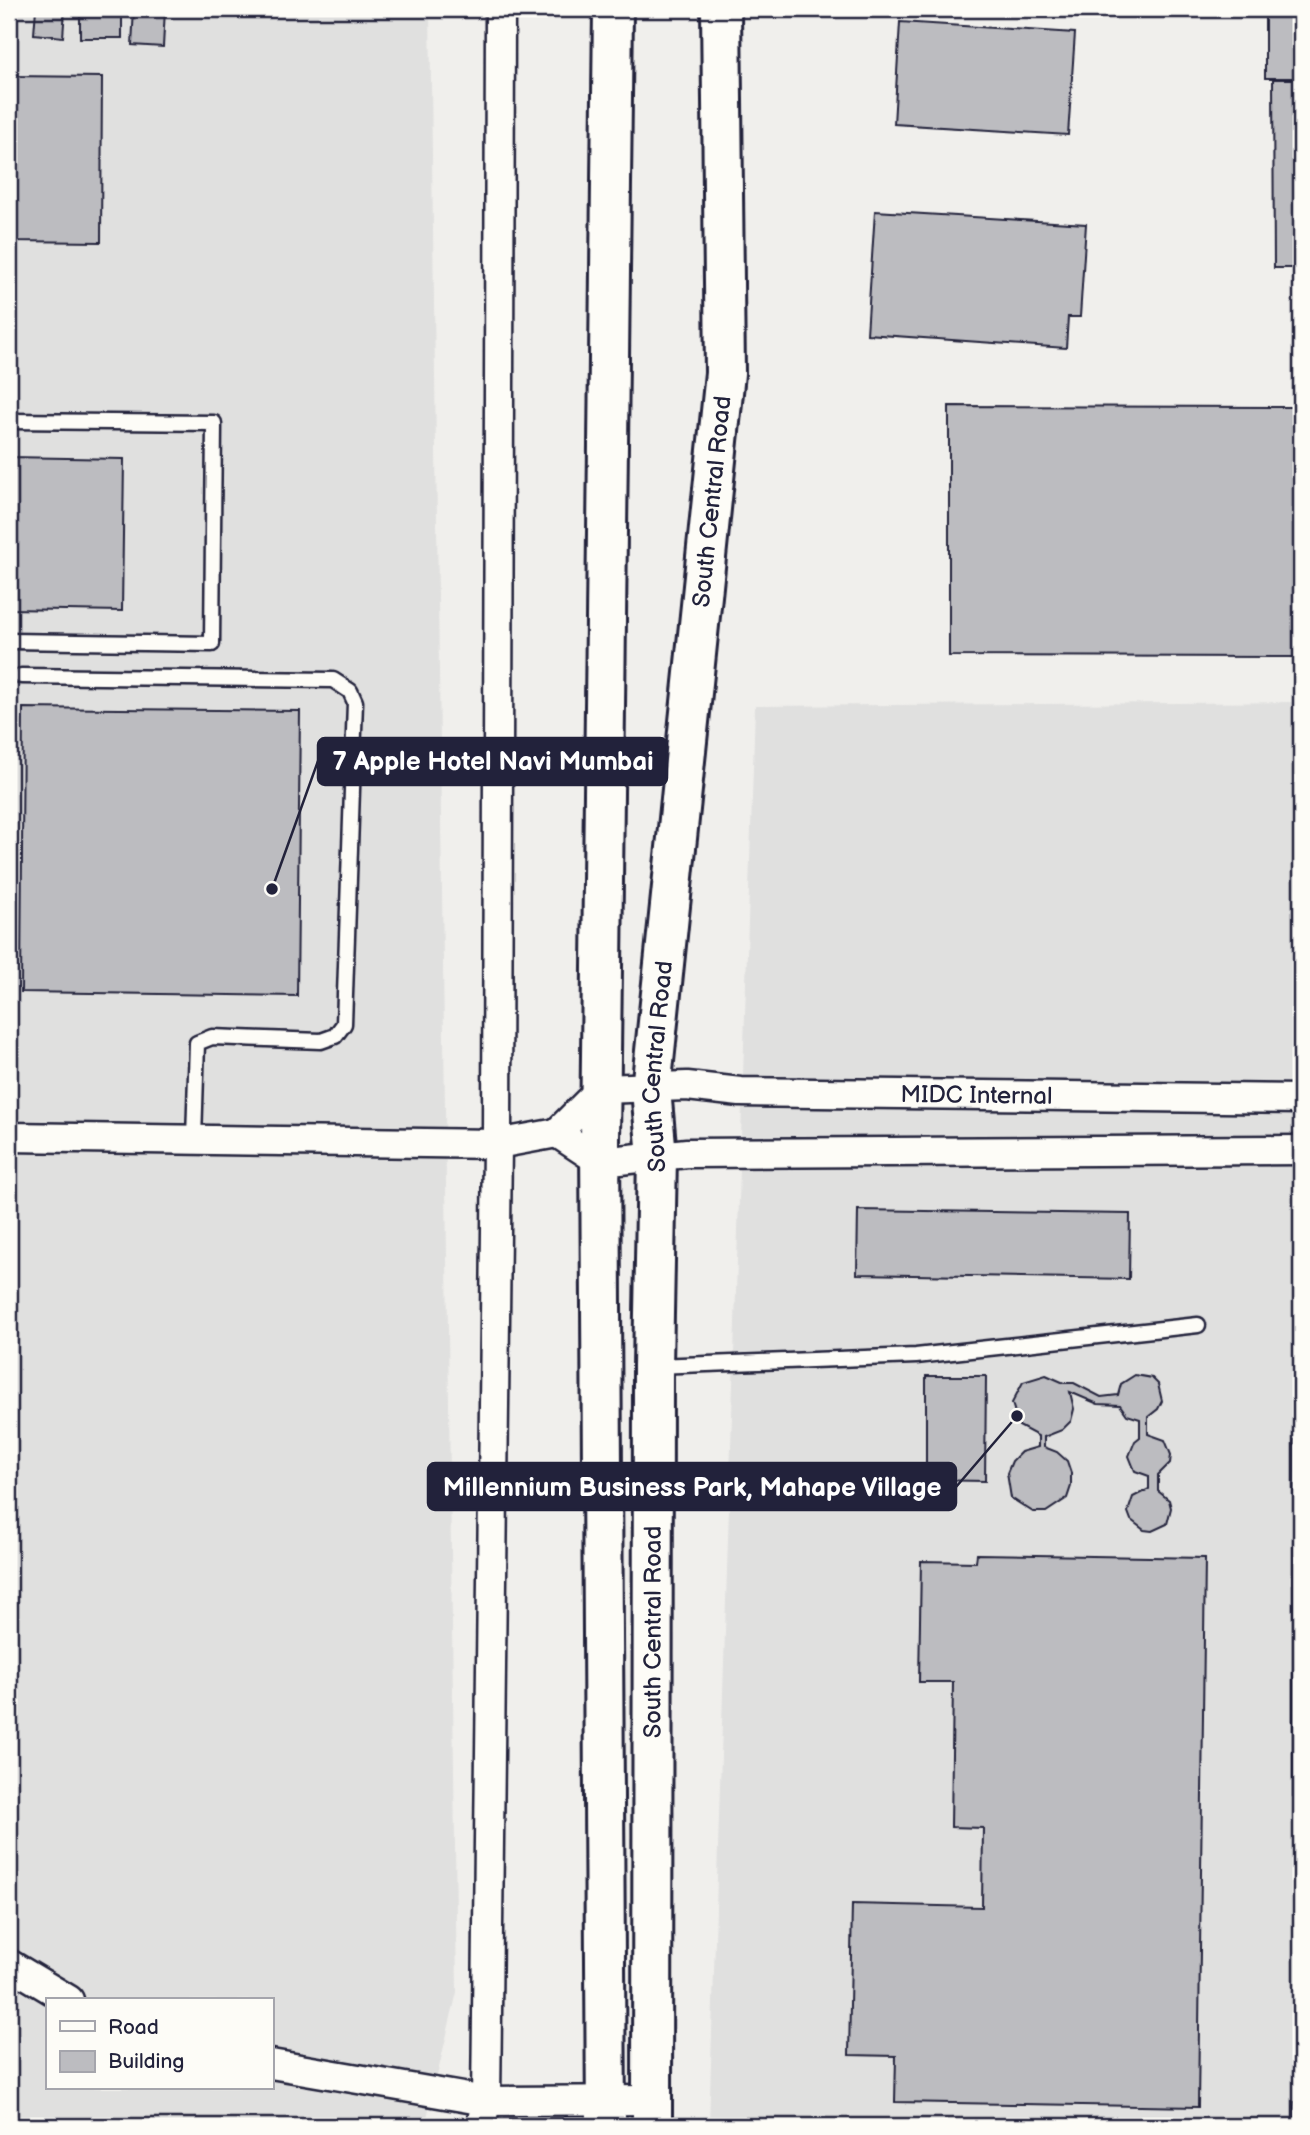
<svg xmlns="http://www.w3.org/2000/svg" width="1310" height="2135" font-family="'Balsamiq Sans',sans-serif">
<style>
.built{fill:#e0e0df;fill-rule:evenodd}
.building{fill:#bcbcc0;stroke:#22223b;stroke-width:2}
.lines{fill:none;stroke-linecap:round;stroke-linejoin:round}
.service-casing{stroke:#22223b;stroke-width:19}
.minor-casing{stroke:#22223b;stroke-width:33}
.secondary-casing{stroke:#22223b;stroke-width:44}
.service{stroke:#fdfcf7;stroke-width:14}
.minor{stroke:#fdfcf7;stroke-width:28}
.secondary{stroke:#fdfcf7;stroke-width:38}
.labels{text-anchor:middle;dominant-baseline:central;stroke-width:6;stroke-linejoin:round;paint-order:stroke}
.street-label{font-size:24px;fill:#22223b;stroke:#fdfcf7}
.leader{fill:none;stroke:#22223b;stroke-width:2.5}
.callout-dot{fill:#22223b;stroke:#fdfcf7;stroke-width:2.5}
.callout{fill:#22223b;stroke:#22223b;stroke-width:2.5}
.callout-label{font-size:26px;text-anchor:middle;font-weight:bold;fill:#fff}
</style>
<rect width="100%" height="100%" fill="#f0efec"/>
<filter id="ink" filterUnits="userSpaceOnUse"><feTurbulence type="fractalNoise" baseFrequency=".0143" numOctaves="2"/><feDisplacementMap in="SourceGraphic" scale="14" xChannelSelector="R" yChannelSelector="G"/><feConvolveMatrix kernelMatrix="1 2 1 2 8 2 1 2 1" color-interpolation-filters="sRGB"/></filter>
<g filter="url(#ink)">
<g class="built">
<path d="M9 9H430L457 1992 425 2126H9ZM47 2000H271V2088H47Z"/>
<path d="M1301 702V2126H709L755 706Z"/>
</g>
<g class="building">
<path d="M36 9H65L63 37 34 34Z"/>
<rect x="80" y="9" width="42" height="29"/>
<path d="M134 9H165L163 47 132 45Z"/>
<rect x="1265" y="9" width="36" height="69"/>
<path d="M900 22 1075 33 1068 135 894 124Z"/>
<path d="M9 76 102 77 101 242 9 241Z"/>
<path d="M1273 79H1301V268H1274Z"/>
<path d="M875 211 1086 224 1080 317H1068L1066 348 867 334Z"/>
<path d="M949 406 1301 407V657L949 656Z"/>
<path d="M9 457 124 459 122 611 9 609Z"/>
<path d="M23 708 300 711 297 996 21 992Z"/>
<path d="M858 1210 1130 1214 1129 1279 857 1274Z"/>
<path d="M1046 1375 1064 1383H1074L1101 1397 1118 1395 1121 1384 1135 1375 1152 1378 1158 1384 1162 1401 1158 1409 1148 1417V1434L1165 1440 1171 1455 1170 1463 1158 1475V1491L1169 1500 1171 1508 1167 1524 1152 1531 1144 1530 1131 1520 1128 1512 1133 1497 1149 1489V1476L1135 1471 1129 1456 1135 1441 1140 1437V1419L1127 1415 1120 1405 1098 1404 1070 1392 1074 1409 1071 1421 1062 1430 1044 1437V1447L1057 1452 1067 1461 1071 1473V1486L1067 1498 1046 1512H1033L1011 1498 1007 1473 1012 1461 1021 1452 1038 1447V1436L1019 1426 1012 1403 1023 1382Z"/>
<path d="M926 1376H986L985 1481 926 1480Z"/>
<path d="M1294 1440H1301V1796H1293Z"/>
<path d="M977 1554 1205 1558 1198 2107 895 2102 896 2056 849 2055 852 1904 982 1907 983 1828 951 1827 953 1682H919L921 1561 976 1562Z"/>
<rect x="1294" y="2102" width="7" height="24"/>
</g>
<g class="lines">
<g class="service-casing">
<g id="service">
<path d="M9 421 214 423 212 644 9 641"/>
<path d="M21 676 333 680 350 691 355 702 344 1024 335 1036 321 1041 212 1037 197 1043 194 1139"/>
<path d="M655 1366 916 1356 1198 1325"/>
</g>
</g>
<g class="minor-casing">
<g id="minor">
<path d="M557 1133 601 1162 687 1153 1301 1150"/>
<path id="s1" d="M9 1137 497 1144 557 1133 601 1089 687 1086 740 1092 1301 1099"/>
<path d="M9 1964 69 2000"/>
<path d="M271 2064 486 2101 652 2100"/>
<path d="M481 2126 486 2101 497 1144 500 9"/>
</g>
</g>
<g class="secondary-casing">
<g id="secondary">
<path d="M606 2126 600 1142 613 9"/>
<path id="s2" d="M652 2126 653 1366 657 1156 651 1090 725 373 721 9"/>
</g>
</g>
<use href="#service" class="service"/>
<use href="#minor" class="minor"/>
<use href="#secondary" class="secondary"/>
</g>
</g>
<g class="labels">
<g class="street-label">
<text stroke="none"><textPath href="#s2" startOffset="1628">South Central Road</textPath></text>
<text stroke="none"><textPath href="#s2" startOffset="1060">South Central Road</textPath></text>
<text stroke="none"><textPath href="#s1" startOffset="987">MIDC Internal</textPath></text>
<text stroke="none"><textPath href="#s2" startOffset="494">South Central Road</textPath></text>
</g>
</g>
<path class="leader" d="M272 889L318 761M1017 1416L956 1487"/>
<g class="callout-dot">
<circle cx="272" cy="889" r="7"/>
<circle cx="1017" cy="1416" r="7"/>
</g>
<g class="callout">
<rect x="318" y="738" width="349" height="47" rx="7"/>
<rect x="428" y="1463" width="528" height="47" rx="7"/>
</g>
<g class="callout-label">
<text x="493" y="770">7 Apple Hotel Navi Mumbai</text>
<text x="692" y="1496">Millennium Business Park, Mahape Village</text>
</g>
<rect width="1310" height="2135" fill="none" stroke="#fdfcf7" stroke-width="35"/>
<rect x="18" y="18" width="1275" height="2100" fill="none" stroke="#22223b" stroke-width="2.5" filter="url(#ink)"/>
<rect x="46" y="1998" width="228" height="91" fill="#fdfcf7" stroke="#a5a5ac" stroke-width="2"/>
<rect x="60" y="2021" width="35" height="10" fill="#fdfcf7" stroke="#a5a5ac" stroke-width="2"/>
<text x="108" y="2034" font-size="21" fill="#22223b">Road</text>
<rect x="60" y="2051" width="35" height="21" fill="#bcbcc0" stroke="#a5a5ac" stroke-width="2"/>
<text x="108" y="2068" font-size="21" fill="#22223b">Building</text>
</svg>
